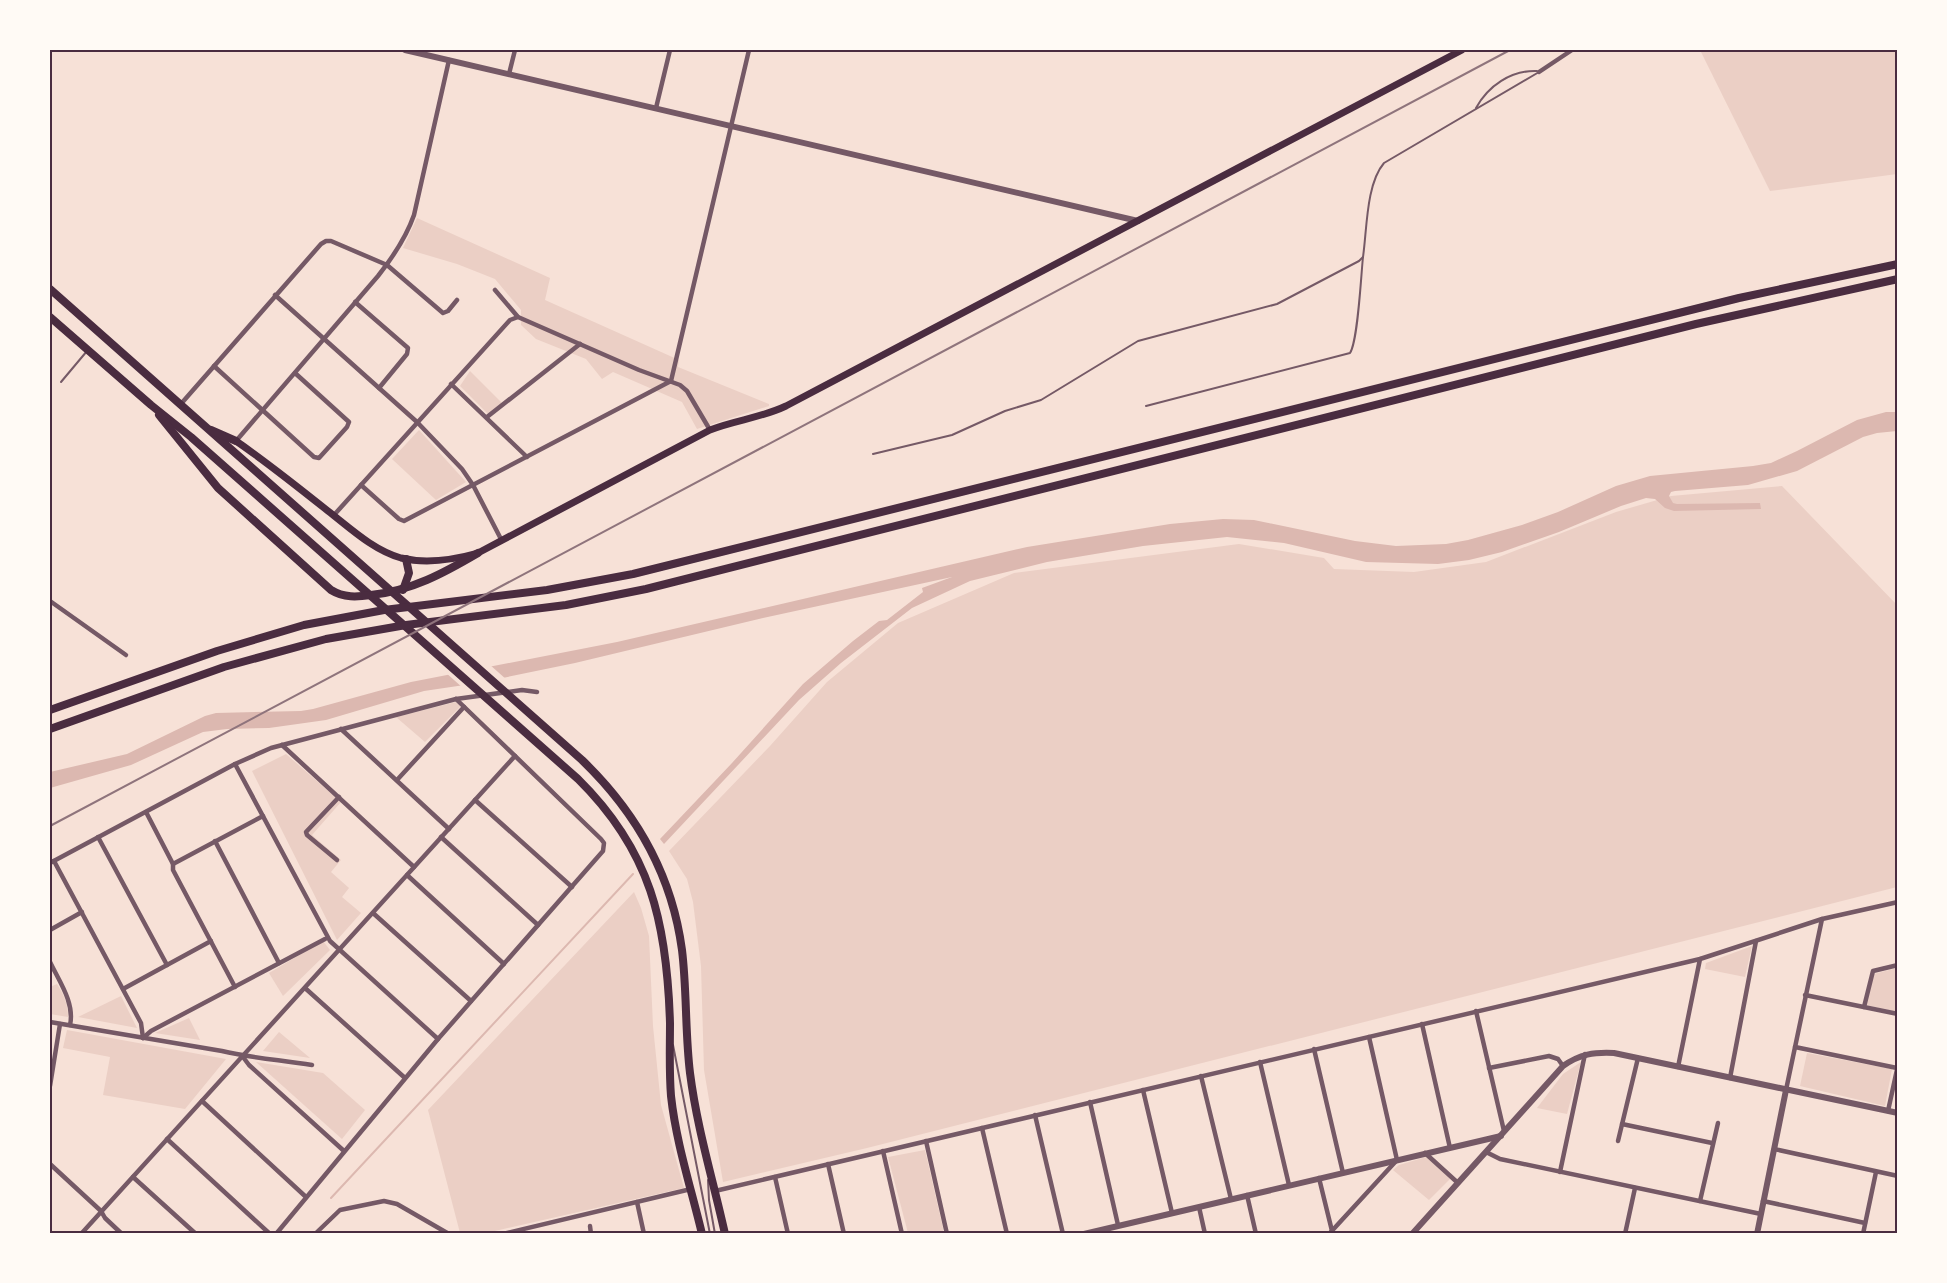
<svg xmlns="http://www.w3.org/2000/svg" width="1947" height="1283" font-family="Overpass,sans-serif">
<style>
.green{fill:#ebcfc5}
.water{fill:#dcb8b0}
.pier{fill:#f7e1d7}
.lines{fill:none;stroke-linecap:round;stroke-linejoin:round}
.stream{stroke:#dcb8b0;stroke-width:2}
.service{stroke:#755966;stroke-width:2}
.minor{stroke:#755966;stroke-width:4.5}
.tertiary{stroke:#755966;stroke-width:6}
.secondary{stroke:#4a2c40;stroke-width:7}
.primary{stroke:#4a2c40;stroke-width:8}
.motorway{stroke:#4a2c40;stroke-width:8}
.rail{stroke:#8f747c;stroke-width:2}
.neatline{fill:none;stroke:#4a2c40;stroke-width:2}
</style>
<rect width="100%" height="100%" fill="#f7e1d7"/>
<g class="green">
<path d="M1700 50H1897V174L1770 191Z"/>
<path d="M417 218 550 278 545 300 679 360 678 367 769 404V406L697 429 682 402 613 372 602 379 586 359 536 339 521 325V310L495 279 457 264 403 248Z"/>
<path d="M470 371 502 403 488 414 460 386Z"/>
<path d="M419 430 466 482 436 500 392 459Z"/>
<path d="M1782 486 1897 605V887L867 1148 723 1182 704 1070 701 966 693 902 687 879 669 851 770 746 827 682 898 623 1014 573 1239 544 1324 558 1334 569 1414 572 1486 562 1616 512 1671 496Z"/>
<path d="M456 702 461 706 425 742 396 717Z"/>
<path d="M286 754 341 802 312 835 341 860 331 872 349 888 342 897 361 913 337 940 252 771Z"/>
<path d="M634 892 641 908 649 936 653 1026 661 1105 684 1188 486 1233H460L428 1110Z"/>
<path d="M323 941 330 950 283 996 269 973Z"/>
<path d="M1752 946 1745 977 1705 969 1706 963Z"/>
<path d="M1897 968V1012L1866 1005 1874 974Z"/>
<path d="M57 984C64 995 68 1004 68 1017L50 1014V987Z"/>
<path d="M121 996 137 1028 78 1017Z"/>
<path d="M189 1018 200 1040 155 1033Z"/>
<path d="M67 1030 226 1059 185 1109 103 1095 110 1057 63 1048Z"/>
<path d="M279 1032 310 1058 263 1051Z"/>
<path d="M1807 1053 1892 1069 1885 1106 1800 1086Z"/>
<path d="M256 1062 323 1073 365 1110 342 1139Z"/>
<path d="M1581 1062 1567 1114 1537 1108 1563 1074Z"/>
<path d="M925 1150 943 1228V1233H908L888 1157Z"/>
<path d="M1426 1157 1450 1179 1429 1200 1393 1170 1399 1165Z"/>
</g>
<path class="water" d="M1886 412H1897V431L1877 433 1863 437 1797 471 1748 485 1675 491 1671 492 1669 496 1673 503 1677 504 1760 503 1761 509 1674 511 1665 508 1655 499 1646 498 1621 506 1559 532 1502 552 1469 560 1438 564 1366 562 1284 543 1227 537 1143 546 1047 562 970 581 912 608 841 663 799 700 664 844 660 839 732 763 803 684 853 641 879 621 887 620 923 592 922 588 952 577 763 618 575 663 478 683 424 691 326 720 269 728 227 729 203 732 131 765 50 788V772L127 754 205 716 216 713 301 711 313 709 411 682 617 642 1027 547 1170 524 1223 519 1254 520 1355 541 1396 546 1446 544 1468 540 1522 525 1558 512 1616 486 1650 476 1753 466 1771 463 1797 451 1857 420Z"/>
<path class="pier" d="M489 664 507 680 463 688 445 672Z"/>
<g class="lines">
<path class="stream" d="M331 1198 633 874"/>
<g class="service">
<path d="M1476 108C1488 86 1511 70 1537 71"/>
<path d="M61 382 87 351"/>
<path d="M1146 406 1350 353C1358 341 1361 275 1363 257"/>
<path d="M873 454 952 435 1005 411 1041 400 1138 341 1277 304 1359 261 1363 257C1367 230 1366 184 1384 163L1539 72"/>
<path d="M673 1045 710 1234"/>
<path d="M708 1180 709 1200 715 1234"/>
</g>
<g class="minor">
<path d="M1539 72 1572 50"/>
<path d="M509 74 515 50"/>
<path d="M656 108 670 50"/>
<path d="M495 290 518 317 639 370 680 385 687 391 710 430"/>
<path d="M275 295 417 422 462 469 473 485 502 541"/>
<path d="M355 302 408 348 407 354 379 388"/>
<path d="M214 366 314 457 319 458 347 427 349 422 295 373"/>
<path d="M671 381 749 50"/>
<path d="M451 384 527 457"/>
<path d="M180 405 321 244 326 241H331L387 265 443 313 448 311 457 300"/>
<path d="M487 417 580 344"/>
<path d="M236 441 378 276C393 257 406 238 414 215L449 60"/>
<path d="M361 485 399 519 404 521 671 381"/>
<path d="M334 515 510 320 518 317"/>
<path d="M50 601 126 655"/>
<path d="M341 729 449 829"/>
<path d="M282 745 414 867"/>
<path d="M235 764 330 941 438 1039"/>
<path d="M397 780 464 707"/>
<path d="M475 800 572 887"/>
<path d="M146 812 173 864V870L235 987"/>
<path d="M98 837 167 965"/>
<path d="M441 837 538 925"/>
<path d="M215 841 279 963"/>
<path d="M337 860 307 835 306 832 339 797"/>
<path d="M54 861 141 1023 143 1038"/>
<path d="M50 863 235 764 271 748 456 699 522 690 537 692"/>
<path d="M173 864 263 816"/>
<path d="M407 875 504 964"/>
<path d="M373 913 471 1001"/>
<path d="M50 930 82 912"/>
<path d="M50 962C59 981 75 1003 70 1025"/>
<path d="M305 988 405 1078"/>
<path d="M123 989 211 941"/>
<path d="M1805 995 1898 1014"/>
<path d="M1864 1007 1873 971 1898 965"/>
<path d="M1476 1011 1504 1131"/>
<path d="M50 1022 222 1051C251 1058 282 1060 312 1065"/>
<path d="M1422 1024 1450 1148"/>
<path d="M143 1038 151 1031 325 939"/>
<path d="M1795 1047 1897 1068"/>
<path d="M1314 1049 1343 1173"/>
<path d="M243 1057 249 1065 344 1151"/>
<path d="M1260 1062 1289 1185"/>
<path d="M1678 1067 1700 959"/>
<path d="M1489 1068 1549 1056 1558 1059 1563 1066"/>
<path d="M1201 1076 1231 1199"/>
<path d="M1730 1078 1756 941"/>
<path d="M50 1086 60 1024"/>
<path d="M1143 1090 1172 1213"/>
<path d="M1786 1090 1822 919"/>
<path d="M202 1101 306 1197"/>
<path d="M1090 1102 1118 1225"/>
<path d="M1888 1111 1898 1065"/>
<path d="M1035 1115 1063 1234"/>
<path d="M1622 1124 1712 1143"/>
<path d="M982 1128 1007 1234"/>
<path d="M167 1139 270 1234"/>
<path d="M926 1141 947 1234"/>
<path d="M1618 1141 1638 1058"/>
<path d="M1774 1149 1898 1176"/>
<path d="M883 1151 902 1234"/>
<path d="M1486 1152 1500 1159 1761 1214"/>
<path d="M1425 1153 1458 1183"/>
<path d="M50 1164 101 1211 105 1218 122 1234"/>
<path d="M828 1164 844 1234"/>
<path d="M1560 1172 1585 1054"/>
<path d="M133 1177 196 1234"/>
<path d="M775 1177 788 1234"/>
<path d="M1319 1178 1332 1231"/>
<path d="M715 1191 1700 959 1822 919 1898 902"/>
<path d="M1247 1195 1256 1234"/>
<path d="M1700 1201 1718 1123"/>
<path d="M1763 1201 1865 1223"/>
<path d="M637 1202 644 1234"/>
<path d="M1199 1207 1205 1234"/>
<path d="M590 1226 591 1234"/>
<path d="M81 1234 515 756"/>
<path d="M276 1234 438 1039 603 851 604 843 601 839 456 699"/>
<path d="M315 1234 340 1210 384 1201 397 1204 449 1234"/>
<path d="M503 1234 691 1189"/>
<path d="M1329 1234 1397 1160 1369 1037"/>
<path d="M1625 1234 1635 1188"/>
<path d="M1863 1234 1876 1172"/>
</g>
<g class="tertiary">
<path d="M405 50 1138 221"/>
<path d="M1084 1234 1501 1136"/>
<path d="M1412 1234 1563 1066C1580 1054 1594 1052 1614 1053L1898 1113"/>
<path d="M1757 1234 1786 1090"/>
</g>
<path class="secondary" d="M236 441C268 463 298 487 328 511 350 528 373 550 401 558 426 564 453 560 478 553L710 430C735 420 761 418 786 406L1462 50"/>
<g class="primary">
<path d="M50 289 582 760C636 812 672 875 682 950 687 991 685 1032 690 1073 697 1128 713 1180 725 1234"/>
<path d="M50 317 151 405 191 437 578 779C651 851 667 923 670 1023 670 1047 669 1071 671 1096 676 1142 691 1188 702 1234"/>
<path d="M159 415 218 488 331 590C344 598 357 597 371 595 411 591 444 573 478 553"/>
<path d="M211 430 236 441"/>
<path d="M403 590 409 573 406 559"/>
</g>
<g class="motorway">
<path d="M50 710 217 651 304 625 384 610 547 590 633 574 1739 298 1898 264"/>
<path d="M50 729 224 667 326 639 406 625 566 605 646 589 1696 324 1898 279"/>
</g>
<path class="rail" d="M50 826 1510 50"/>
</g>
<rect width="1947" height="1283" fill="none" stroke="#fffaf5" stroke-width="102"/>
<rect x="51" y="51" width="1845" height="1181" class="neatline"/>
</svg>
